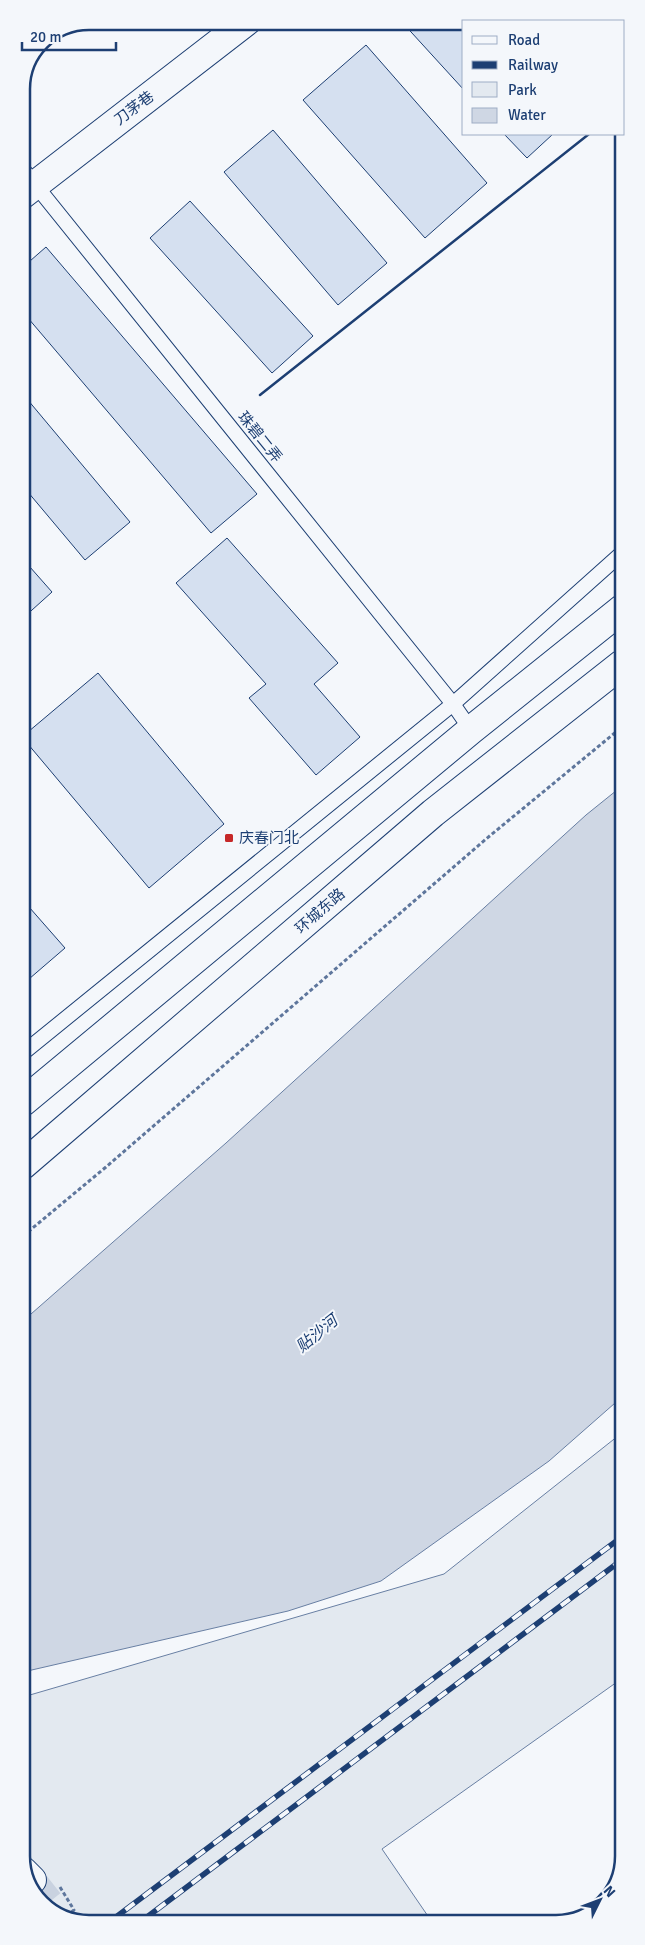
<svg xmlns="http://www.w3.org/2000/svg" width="645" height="1945" font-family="Signika,'Noto Sans SC',sans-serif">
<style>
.green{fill:#e3e9f0;stroke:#687fa3}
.water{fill:#cfd7e4;stroke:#687fa3}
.building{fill:#d5e0f0;stroke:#1d3f73}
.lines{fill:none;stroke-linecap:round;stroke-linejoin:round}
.street-tunnel{stroke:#c9d2e0;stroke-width:28;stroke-dasharray:28 14;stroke-linecap:butt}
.lane-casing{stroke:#1d3f73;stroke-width:16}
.street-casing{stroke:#1d3f73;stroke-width:30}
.primary-casing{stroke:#1d3f73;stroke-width:30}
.path{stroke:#5e769c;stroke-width:3;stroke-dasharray:4 2.5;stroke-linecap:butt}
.lane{stroke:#f4f7fb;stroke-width:14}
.street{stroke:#f4f7fb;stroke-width:28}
.primary{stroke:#f4f7fb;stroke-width:28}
.rail-casing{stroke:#1d3f73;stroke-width:5.5}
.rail{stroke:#f4f7fb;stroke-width:4;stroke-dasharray:11;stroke-linecap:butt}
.wall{stroke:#1d3f73;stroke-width:2.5}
.poi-dot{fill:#c62828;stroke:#f4f7fb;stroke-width:2}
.labels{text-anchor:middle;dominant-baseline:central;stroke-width:4;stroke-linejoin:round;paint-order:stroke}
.street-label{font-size:15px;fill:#1d3f73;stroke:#f4f7fb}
.poi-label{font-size:15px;fill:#1d3f73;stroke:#f4f7fb;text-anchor:start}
.water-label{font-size:16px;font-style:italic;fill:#1d3f73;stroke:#f4f7fb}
.rim{fill:none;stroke:#1d3f73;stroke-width:2.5}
</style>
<rect width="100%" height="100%" fill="#f4f7fb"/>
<path class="green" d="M623 1432 624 1677 382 1849 432 1922 84 1924 44 1907 23 1874V1697L444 1574Z"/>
<path class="water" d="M622 786 623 1396 549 1461 381 1581 288 1611 23 1672V1321L226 1143 586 815Z"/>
<g class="building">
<path d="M401 21H464V90Z"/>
<path d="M366 45 487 183 425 238 303 100Z"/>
<path d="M273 130 387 263 338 305 224 172Z"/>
<path d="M504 134H553L527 158Z"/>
<path d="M190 201 313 336 272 373 150 238Z"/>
<path d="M46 247 257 494 211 533 22 311V268Z"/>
<path d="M22 393 130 522 85 560 22 485Z"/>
<path d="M227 538 338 663 314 684 360 737 316 775 249 698 266 684 176 583Z"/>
<path d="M22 558 52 592 22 619Z"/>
<path d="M98 673 224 824 149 888 22 737Z"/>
<path d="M22 899 65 948 22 985Z"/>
</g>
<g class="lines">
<path class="street-tunnel" d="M32 1880 58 1913"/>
<g class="lane-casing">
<g id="lane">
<path d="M21 167 453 704 471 730"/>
<path d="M23 1053 453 704 622 553"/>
</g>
</g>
<g class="street-casing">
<g id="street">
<path d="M22 195 247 21"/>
<path d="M23 1871 32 1880"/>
</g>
</g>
<g class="primary-casing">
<g id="primary">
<path d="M23 1102 471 730 622 609"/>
<path d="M23 1165 433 813 622 664"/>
</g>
</g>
<g class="path">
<path d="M23 1236 106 1167 486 839 622 727"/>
<path d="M60 1887 74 1910 66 1916"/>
</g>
<use href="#lane" class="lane"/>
<use href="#street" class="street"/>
<use href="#primary" class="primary"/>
<g class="rail-casing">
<g id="rail">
<path d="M108 1923 623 1536"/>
<path d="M139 1923 623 1559"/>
</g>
</g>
<use href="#rail" class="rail"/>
<path class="wall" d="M260 395 589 134"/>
</g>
<rect class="poi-dot" x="224" y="833" width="10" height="10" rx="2.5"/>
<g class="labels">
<g class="street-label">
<text transform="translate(134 108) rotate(-37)">刀茅巷</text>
<text transform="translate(260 437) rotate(51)">珠碧二弄</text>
<text transform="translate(320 911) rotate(-41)">环城东路</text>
</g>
<g class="poi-label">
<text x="239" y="838">庆春门北</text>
</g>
<g class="water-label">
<text transform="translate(317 1334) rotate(-39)">贴沙河</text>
</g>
</g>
<path d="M0 0H645V1945H0ZM89 30H556A59 59 0 0 1 615 89V1856A59 59 0 0 1 556 1915H89A59 59 0 0 1 30 1856V89A59 59 0 0 1 89 30Z" fill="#f4f7fb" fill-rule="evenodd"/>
<path class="rim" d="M89 30H556A59 59 0 0 1 615 89V1856A59 59 0 0 1 556 1915H89A59 59 0 0 1 30 1856V89A59 59 0 0 1 89 30Z"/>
<rect x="462" y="20" width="162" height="115" fill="#f4f7fb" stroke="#9eadc5"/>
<rect x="472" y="36" width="25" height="8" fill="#f4f7fb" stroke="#9eadc5"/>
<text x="508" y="45" font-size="15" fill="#1d3f73">Road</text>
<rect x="472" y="61" width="25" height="8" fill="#1d3f73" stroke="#9eadc5"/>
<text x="508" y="70" font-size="15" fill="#1d3f73">Railway</text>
<rect x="472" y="82" width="25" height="15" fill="#e3e9f0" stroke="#9eadc5"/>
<text x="508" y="95" font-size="15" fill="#1d3f73">Park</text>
<rect x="472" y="108" width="25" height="15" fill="#cfd7e4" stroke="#9eadc5"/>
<text x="508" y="120" font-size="15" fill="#1d3f73">Water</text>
<g transform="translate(600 1900) rotate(48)" stroke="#f4f7fb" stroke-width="4" paint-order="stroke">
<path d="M0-4L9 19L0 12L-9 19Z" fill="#1d3f73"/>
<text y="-8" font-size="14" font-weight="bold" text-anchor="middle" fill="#1d3f73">N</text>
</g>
<path d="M22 42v8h94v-8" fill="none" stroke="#1d3f73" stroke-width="2.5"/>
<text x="30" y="42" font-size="15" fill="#1d3f73" stroke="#f4f7fb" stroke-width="4" paint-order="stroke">20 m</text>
</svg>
